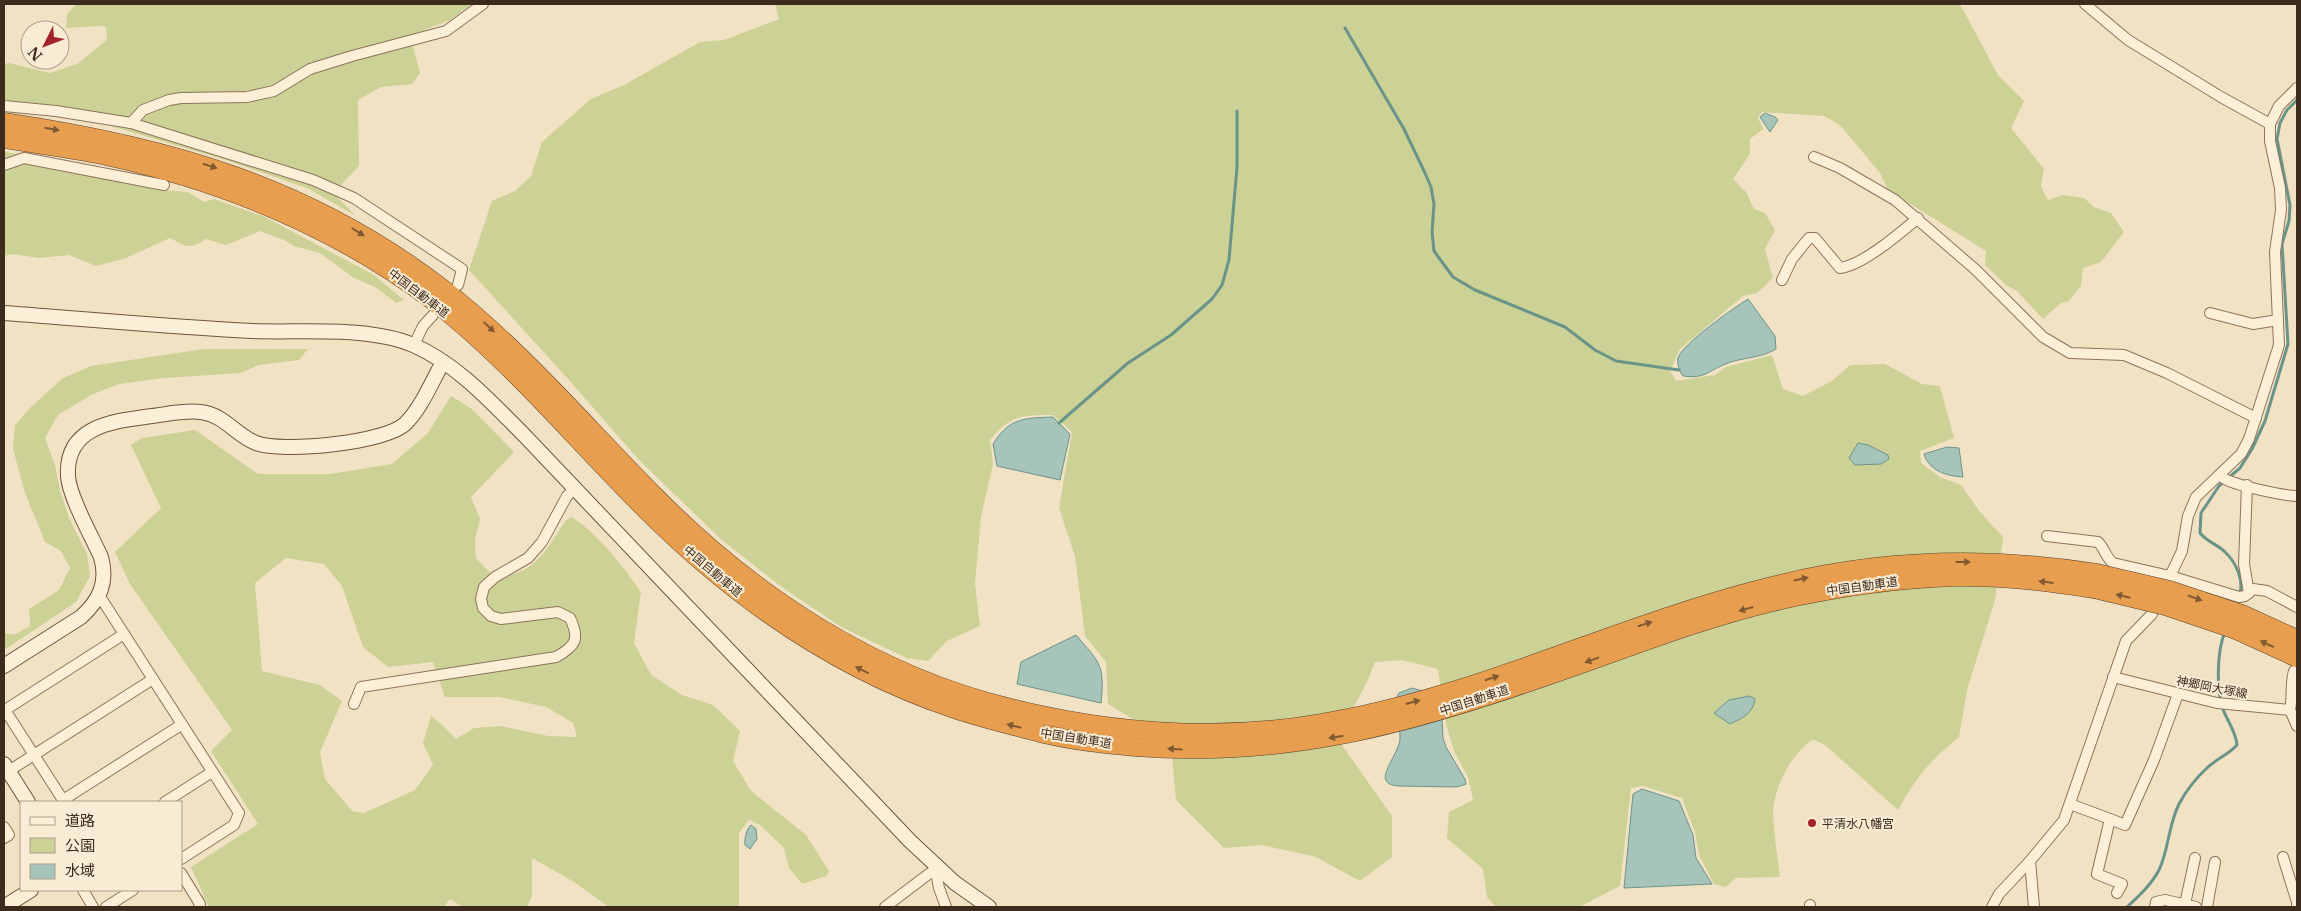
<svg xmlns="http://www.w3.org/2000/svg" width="2301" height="911" font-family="'Libre Baskerville','Noto Sans JP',serif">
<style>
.green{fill:#ccd196;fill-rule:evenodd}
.water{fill:#a6c4ba;stroke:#6b9488}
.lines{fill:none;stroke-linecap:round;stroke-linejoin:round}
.stream{stroke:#6b9488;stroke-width:3}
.street-casing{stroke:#8e7358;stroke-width:12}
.secondary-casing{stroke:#70543b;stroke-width:16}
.highway-casing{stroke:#5b412d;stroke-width:19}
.street{stroke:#fbefd8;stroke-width:10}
.secondary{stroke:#fbefd8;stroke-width:14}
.highway{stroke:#e79e4e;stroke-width:18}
.highway-bridge-casing{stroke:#5b412d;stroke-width:19;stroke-linecap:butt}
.highway-bridge{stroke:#e79e4e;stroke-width:18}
.oneway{fill:#815931}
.poi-dot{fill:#a22329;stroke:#f8ecd4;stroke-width:2}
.labels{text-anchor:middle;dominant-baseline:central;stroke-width:4;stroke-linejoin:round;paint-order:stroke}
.street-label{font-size:12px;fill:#3d2b1e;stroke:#f8ecd4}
.poi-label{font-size:12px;fill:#3d2b1e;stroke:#f8ecd4;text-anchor:start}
</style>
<rect width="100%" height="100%" fill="#f2e2c4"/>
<g class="green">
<path d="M76 4H472L450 20 419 32 413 47 420 73 412 84 381 87 358 100 359 166 333 193 356 216 309 189 226 160 114 127 95 113 4 100V64L9 63 50 73 77 64 107 40 106 27 99 26 66 28 67 14Z"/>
<path d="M775 4H1960L1998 75 2024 101 2011 128 2044 169 2041 186 2048 200 2063 195 2084 198 2094 207 2111 213 2124 232 2101 262 2083 268 2081 286 2069 301 2061 303 2043 319 2017 291 2006 285 1985 265 1986 251 1888 190 1880 173 1840 125 1824 116 1762 112 1758 118 1763 129 1750 139V154L1733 179 1746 192 1754 209 1765 213 1775 230 1765 249 1773 278 1757 293 1743 296 1680 349 1670 371 1676 381 1715 375 1726 367 1772 355 1783 389 1803 396 1832 381 1850 365 1885 364 1922 384 1940 386 1954 438 1920 451 1921 463 1940 477 1961 485 1980 512 2003 537 1995 600 1967 690 1959 737C1929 762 1917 776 1898 810L1825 745 1815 740 1810 741C1791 757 1779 779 1774 803 1771 817 1778 860 1780 877L1736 878 1726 887 1714 884 1699 855 1695 832 1682 798 1643 786 1631 788 1620 886 1579 907H1496L1487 897 1483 869 1447 838 1449 812 1473 800 1468 777 1454 751 1446 724 1438 669 1402 660 1375 662 1367 682 1337 738 1392 816V857L1360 881 1316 857 1262 845 1224 848 1176 800 1171 742 1108 704 1106 662 1085 636 1075 556 1059 508 1072 432 1053 415C1023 415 1010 415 990 440L993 464 981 517 975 584 980 626 947 641 928 661 907 658 841 627 779 585 722 540 638 459 569 380 469 270 492 201 515 191 531 176 542 142 591 99 626 84 700 42 724 40 779 19Z"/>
<path d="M4 152 46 157 95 168 152 189 188 192 204 202 214 199 265 217 374 275 404 300 396 303 377 288 354 278 320 253 294 246 286 241 260 231 226 245 206 239C189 250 187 247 170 238L126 258 96 266 69 255 39 258 12 254 4 256Z"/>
<path d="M204 349H308L299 360 258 365 241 373 164 378 119 384 91 395 58 415 45 438 55 465 60 490 69 518 87 554 90 576 76 602 4 650V633L14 635 30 626 29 609 59 590 70 568 61 551 45 542 25 493 13 449 15 425 31 407 63 378 91 366Z"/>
<path d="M451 396 472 409 514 452 471 497 480 519 475 540 476 558 493 576C535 577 545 551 566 520L572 517C601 537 621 564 641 592L634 643 651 675 682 695 713 705 740 731 733 761 751 791 806 835 829 871 826 876 802 884 789 868 784 848 760 825 749 820 739 833V907H607L605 904 574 882 532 858V896L527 907H463L450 899 444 907H209L191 867 258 824 211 751 232 730 130 584 115 552 161 508 131 445 142 438 195 430 258 474H330L392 464 428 433ZM286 558 324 564 342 586 363 647 388 667 433 662 445 697H500L546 707 573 723 577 737 548 736 500 726 474 728 456 739 440 723 431 716 423 743 433 765 415 790 364 813 352 811 325 779 320 752 342 701 320 685 262 671 255 583Z"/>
</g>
<g class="water">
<path d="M1765 113 1775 117 1778 120 1770 132 1760 117Z"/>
<path d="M1748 299 1775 336 1776 349C1760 359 1740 357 1723 365 1707 372 1704 379 1683 376 1679 371 1677 364 1678 358 1682 344 1735 307 1748 299Z"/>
<path d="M1053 417 1070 434 1060 480 997 466 993 444C1009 418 1024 418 1053 417Z"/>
<path d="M1858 443 1868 445 1888 455 1889 459 1881 464 1855 465 1849 458Z"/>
<path d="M1947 447 1959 448 1963 477C1947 476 1929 471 1924 454Z"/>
<path d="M1076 635C1100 663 1105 665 1101 703L1017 684 1021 662Z"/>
<path d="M1412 688 1426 692 1442 719 1443 738 1446 747 1465 779 1466 784 1457 787 1399 786C1367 784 1401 755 1400 737 1400 726 1396 713 1394 702L1399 693Z"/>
<path d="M1749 696 1755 699C1753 714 1742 718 1730 724L1714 713 1729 700Z"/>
<path d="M1642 789 1679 801 1693 835 1696 858 1712 884 1624 888 1633 794Z"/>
<path d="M751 825 756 829 757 839 750 849 745 845C744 839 747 828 751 825Z"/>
</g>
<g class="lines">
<g class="stream">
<path d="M1345 28 1404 129 1425 173 1431 187 1434 204 1432 232 1434 251 1453 277 1475 290 1565 327 1595 350 1616 361 1679 370"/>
<path d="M1059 423 1128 363 1171 335 1212 299 1222 285 1229 260 1237 167V111"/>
<path d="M2239 596C2245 582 2236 562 2225 552 2217 544 2207 542 2200 533L2201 513 2219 486 2240 468 2252 449 2265 421 2288 344 2282 244 2289 221 2290 205 2277 139 2280 123 2287 110 2297 100"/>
<path d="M2127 907C2139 896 2151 885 2159 870 2169 849 2168 826 2179 804 2186 791 2196 778 2207 768 2216 759 2228 755 2237 745 2236 731 2227 721 2223 709 2216 690 2217 650 2225 632"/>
</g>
<g class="street-casing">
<g id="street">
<path d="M2085 4 2128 40 2221 97 2270 124"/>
<path d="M4 106 56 111 131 123 313 180 354 198 462 269 458 285"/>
<path d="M131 123 143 110 169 100 181 98 247 97 274 91 310 69 352 56 446 31 483 4"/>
<path d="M1814 157 1840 168 1895 200 1976 270 2043 337 2070 353 2124 355 2167 373 2256 418"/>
<path d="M4 165 24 158 164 185"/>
<path d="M1782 280 1792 259 1809 238H1815L1840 268C1863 265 1899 234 1918 218"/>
<path d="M2210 313 2253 324 2278 320"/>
<path d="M414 345 423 326 433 315"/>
<path d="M2221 476C2226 484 2285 496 2297 496"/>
<path d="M2247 485 2244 564 2249 593"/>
<path d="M2047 536 2098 542C2105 549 2106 558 2113 563L2170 576 2239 597 2245 596 2253 589 2267 591 2297 607"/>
<path d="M99 595 239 813 234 825 181 859"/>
<path d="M124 634 5 710 63 800 181 725"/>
<path d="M2113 677 2217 703 2290 710"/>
<path d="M354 704 361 687 556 657C576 646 580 639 570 618L558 612 501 619 491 616 483 608 481 599 484 587 495 577 528 558 542 542 567 496 575 488"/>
<path d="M2290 710C2293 697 2290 684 2294 671"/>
<path d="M2290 710 2297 726"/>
<path d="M4 774 153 679"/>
<path d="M165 802 212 772"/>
<path d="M2070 804 2110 819 2097 874 2122 884 2117 893"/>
<path d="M2110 819 2125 825 2154 760 2178 694"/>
<path d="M4 827 9 835 4 838"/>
<path d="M2283 857 2297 902V907"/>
<path d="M2030 861 2034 907"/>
<path d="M936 872 939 888 946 907"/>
<path d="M181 873 200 904 199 907"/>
<path d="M83 890 93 907"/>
<path d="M2185 904 2195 858"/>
<path d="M106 907 133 890"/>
<path d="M885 907 930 873 939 869"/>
<path d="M1810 907V905"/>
<path d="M1992 907 1999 894 2030 861 2064 820 2126 641 2152 614 2182 551 2188 516 2196 497 2241 454 2249 439 2279 345 2275 252 2281 210 2280 188 2270 141V124L2279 106 2297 88"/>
<path d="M2155 907 2156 902 2165 900 2196 907"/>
<path d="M2207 907 2215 862"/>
</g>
</g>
<g class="secondary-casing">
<g id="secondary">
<path d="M4 313C87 319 169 327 252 331 301 333 368 326 413 345 457 364 491 402 524 435L910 841 955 883 989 907"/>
<path d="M4 666 81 617C100 600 108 582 101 557 92 537 69 496 68 476 65 425 115 421 152 416 168 414 185 410 201 412 225 415 235 435 256 443 282 453 387 443 406 423 422 407 432 381 443 362"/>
<path d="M4 764 28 802"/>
<path d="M4 907 31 890"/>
</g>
</g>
<g class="highway-casing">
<g id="highway">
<path d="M4 122C168 146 309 186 442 288 522 350 586 427 657 498 755 597 875 675 1011 708 1113 733 1217 741 1321 723 1474 698 1614 626 1764 588 1873 559 1985 555 2097 573"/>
<path d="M4 139C38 145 73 149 106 156 224 182 335 227 432 300 511 361 575 440 646 510 733 597 837 670 954 709 983 719 1014 726 1044 734 1073 741 1104 744 1135 747 1287 759 1411 724 1553 674 1626 649 1698 620 1773 602 1833 588 1894 579 1956 577 2002 576 2048 582 2094 589"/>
<path d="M2242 614 2297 639"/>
<path d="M2236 630 2297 658"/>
</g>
</g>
<use href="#street" class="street"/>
<use href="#secondary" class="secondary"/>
<use href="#highway" class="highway"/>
<g class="highway-bridge-casing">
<g id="highway-bridge">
<path d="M2097 573 2170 590 2242 614"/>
<path d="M2094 589 2165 606 2236 630"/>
</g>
</g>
<use href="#highway-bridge" class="highway-bridge"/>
</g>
<defs><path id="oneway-solid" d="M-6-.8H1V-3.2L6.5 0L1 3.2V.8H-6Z" transform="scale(1.25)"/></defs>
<g class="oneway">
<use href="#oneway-solid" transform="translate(52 129) rotate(10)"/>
<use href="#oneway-solid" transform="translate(210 166) rotate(18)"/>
<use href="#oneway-solid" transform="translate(358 232) rotate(32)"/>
<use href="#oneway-solid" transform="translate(489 327) rotate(43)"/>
<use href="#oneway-solid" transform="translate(1963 562)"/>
<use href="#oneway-solid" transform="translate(1801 579) rotate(-12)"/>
<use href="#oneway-solid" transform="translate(2046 582) rotate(-173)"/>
<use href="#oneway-solid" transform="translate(2123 596) rotate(-167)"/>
<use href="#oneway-solid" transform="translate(2195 598) rotate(19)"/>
<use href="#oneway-solid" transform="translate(1746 609) rotate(164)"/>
<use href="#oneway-solid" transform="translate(1645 624) rotate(-18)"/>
<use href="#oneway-solid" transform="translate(2267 644) rotate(-155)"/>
<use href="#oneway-solid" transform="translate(1592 660) rotate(160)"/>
<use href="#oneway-solid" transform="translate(862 670) rotate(-153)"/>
<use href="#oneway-solid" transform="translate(1492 678) rotate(-18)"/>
<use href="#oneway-solid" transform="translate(1413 702) rotate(-15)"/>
<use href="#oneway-solid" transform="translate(1014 726) rotate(-166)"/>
<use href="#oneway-solid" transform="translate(1336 737) rotate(171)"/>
<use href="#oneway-solid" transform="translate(1175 749) rotate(-177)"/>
</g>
<circle class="poi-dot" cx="1812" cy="823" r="5"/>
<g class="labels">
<g class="street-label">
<text transform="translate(419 293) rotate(37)">中国自動車道</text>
<text transform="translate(713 571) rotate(40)">中国自動車道</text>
<text transform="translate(1862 586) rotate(-8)">中国自動車道</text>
<text transform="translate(2212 687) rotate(11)">神郷岡大塚線</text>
<text transform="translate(1474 700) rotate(-18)">中国自動車道</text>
<text transform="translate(1076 738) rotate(9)">中国自動車道</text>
</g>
<g class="poi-label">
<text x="1822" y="823">平清水八幡宮</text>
</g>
</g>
<rect width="2301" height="911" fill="none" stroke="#3d2b1e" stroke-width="10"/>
<rect x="20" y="801" width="162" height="90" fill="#f8ecd4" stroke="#ad9f8b"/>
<rect x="30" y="817" width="25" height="8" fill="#fbefd8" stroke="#ad9f8b"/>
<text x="65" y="826" font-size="15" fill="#3d2b1e">道路</text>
<rect x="30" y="838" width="25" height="15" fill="#ccd196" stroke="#ad9f8b"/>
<text x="65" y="851" font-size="15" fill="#3d2b1e">公園</text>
<rect x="30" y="864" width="25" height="15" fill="#a6c4ba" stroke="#ad9f8b"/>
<text x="65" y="876" font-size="15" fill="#3d2b1e">水域</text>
<g transform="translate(45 45) rotate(228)"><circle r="24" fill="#f8ecd4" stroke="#ad9f8b"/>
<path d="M0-4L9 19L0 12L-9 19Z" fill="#a22329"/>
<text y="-8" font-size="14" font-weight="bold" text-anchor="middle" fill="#3d2b1e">N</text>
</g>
</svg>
